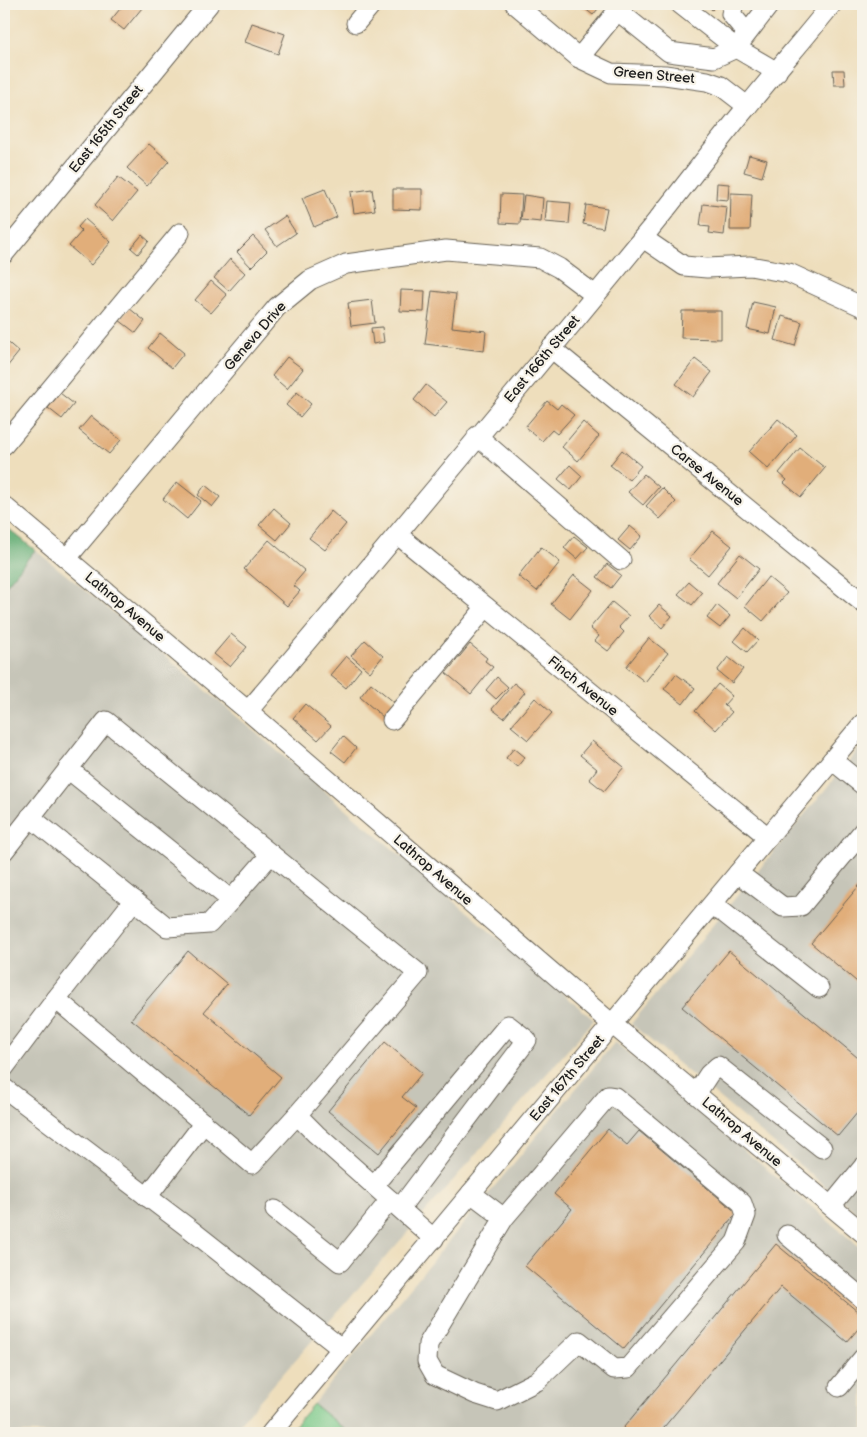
<svg xmlns="http://www.w3.org/2000/svg" width="867" height="1437" font-family="'Balsamiq Sans',sans-serif">
<style>
.industrial{fill:#c6c5b8}
.green{fill:#7ac989;stroke:#4b7252}
.forest{fill:#63ad75;stroke:#406448}
.building{fill:#e1ae7a}
.lines{fill:none;stroke-linecap:round;stroke-linejoin:round}
.minor-casing{stroke:#666054;stroke-width:21}
.minor{stroke:#fff;stroke-width:19}
.labels{text-anchor:middle;dominant-baseline:central;stroke-width:4.5;stroke-linejoin:round;paint-order:stroke}
.street-label{font-size:14px;fill:#1c1c1c;stroke:#f7f3e8}
</style>
<rect width="100%" height="100%" fill="#f7f3e8"/>
<filter id="ink" filterUnits="userSpaceOnUse"><feTurbulence type="fractalNoise" baseFrequency=".02" numOctaves="2"/><feDisplacementMap in="SourceGraphic" scale="10" xChannelSelector="R" yChannelSelector="G"/><feConvolveMatrix kernelMatrix="1 2 1 2 8 2 1 2 1" color-interpolation-filters="sRGB"/></filter>
<filter id="wash" filterUnits="userSpaceOnUse"><feTurbulence type="fractalNoise" baseFrequency=".0096" numOctaves="4" result="noise"/><feDisplacementMap in="SourceGraphic" scale="20" xChannelSelector="R" yChannelSelector="G"/><feGaussianBlur stdDeviation="1.12" result="paint"/><feColorMatrix in="noise" values="0 0 0 0 0 0 0 0 0 0 0 0 0 0 0 0 0 1.4 0 .05"/><feComposite in="paint" operator="in"/></filter>
<g filter="url(#wash)">
<rect width="100%" height="100%" fill="#eedebc"/>
<g class="industrial">
<path d="M4 525 136 631 594 1020 231 1433H4Z"/>
<path d="M863 744V1218L631 1024Z"/>
<path d="M615 1042 863 1250V1433H349L313 1404Z"/>
</g>
<path class="green" d="M313 1404 349 1433H288Z"/>
<path class="forest" d="M4 525 35 550 4 588Z"/>
<g id="blocks">
<g class="building">
<path d="M124 4H136L142 8 124 30 111 20Z"/>
<path d="M579 4H602L593 15Z"/>
<path d="M706 4H717L712 10Z"/>
<path d="M252 23 285 34 278 54 245 42Z"/>
<path d="M833 70H844L845 85H834Z"/>
<path d="M149 144 169 161 147 186 127 168Z"/>
<path d="M749 155 767 160 762 177 744 172Z"/>
<path d="M118 177 137 192 113 221 95 205Z"/>
<path d="M717 183 729 184 728 200 716 199Z"/>
<path d="M325 189 337 217 314 227 302 198Z"/>
<path d="M372 189 375 210 354 213 351 192Z"/>
<path d="M393 189H422V210L393 209Z"/>
<path d="M731 193 752 194 750 230H730Z"/>
<path d="M501 194 522 195 520 224 500 223Z"/>
<path d="M524 195 543 198 541 222 521 220Z"/>
<path d="M547 201 571 203 569 224 545 222Z"/>
<path d="M703 204 727 207 724 235 709 233 710 227 700 226Z"/>
<path d="M586 205 607 208 603 228 583 224Z"/>
<path d="M285 216 296 233 277 246 265 230Z"/>
<path d="M85 219 111 242 91 265 69 246 82 231 78 227Z"/>
<path d="M142 235 149 241 138 254 131 248Z"/>
<path d="M253 236 267 251 251 267 237 252Z"/>
<path d="M230 259 245 273 229 291 214 278Z"/>
<path d="M211 281 227 295 211 313 195 300Z"/>
<path d="M401 290 425 291 424 312 400 311Z"/>
<path d="M432 291 456 294 452 327 486 331 484 351 425 344Z"/>
<path d="M372 300 375 323 351 326 348 303Z"/>
<path d="M753 302 776 307 770 334 747 329Z"/>
<path d="M129 308 145 321 136 333 119 320Z"/>
<path d="M682 311H721V339L681 338Z"/>
<path d="M782 316 802 322 795 346 775 340Z"/>
<path d="M382 327 384 342 373 344 371 328Z"/>
<path d="M160 333 184 353 172 368 148 348Z"/>
<path d="M4 339 19 352 6 368 4 366Z"/>
<path d="M287 357 303 369 287 389 272 376Z"/>
<path d="M695 359 712 372 693 397 676 384Z"/>
<path d="M426 385 447 402 434 417 414 400Z"/>
<path d="M297 392 311 404 300 417 286 405Z"/>
<path d="M60 393 74 404 62 419 48 408Z"/>
<path d="M547 401 557 409 561 404 574 415 557 434 552 430 542 441 525 427Z"/>
<path d="M91 416 121 440 109 454 79 430Z"/>
<path d="M778 419 797 435 768 469 749 452Z"/>
<path d="M583 422 599 436 578 461 562 447Z"/>
<path d="M800 448 825 468 801 497 784 483 787 480 779 473Z"/>
<path d="M622 450 641 466 629 480 610 465Z"/>
<path d="M570 465 582 476 571 490 558 479Z"/>
<path d="M644 474 659 487 643 505 628 492Z"/>
<path d="M177 482 201 501 187 519 163 499Z"/>
<path d="M205 485 220 497 212 507 198 495Z"/>
<path d="M662 488 676 502 660 519 646 506Z"/>
<path d="M274 508 291 523 277 540 259 525Z"/>
<path d="M331 511 346 524 325 550 309 538Z"/>
<path d="M630 526 642 536 630 550 618 540Z"/>
<path d="M713 531 732 546 708 575 689 559Z"/>
<path d="M574 536 588 547 577 559 564 548Z"/>
<path d="M269 540 305 571 293 585 300 591 287 606 244 569Z"/>
<path d="M541 547 560 562 537 591 518 576Z"/>
<path d="M740 554 759 569 736 598 717 583Z"/>
<path d="M607 564 621 575 611 588 597 577Z"/>
<path d="M574 575 593 590 570 619 551 604Z"/>
<path d="M768 577 787 593 763 621 745 606Z"/>
<path d="M689 582 702 593 692 605 678 594Z"/>
<path d="M612 602 629 616 619 627 624 632 608 651 595 641 599 636 590 628Z"/>
<path d="M659 605 672 616 662 628 649 616Z"/>
<path d="M717 605 730 616 720 628 707 618Z"/>
<path d="M745 628 758 640 747 652 734 641Z"/>
<path d="M231 634 247 647 230 667 214 654Z"/>
<path d="M649 638 668 653 645 682 626 667Z"/>
<path d="M365 640 383 656 370 672 351 656Z"/>
<path d="M470 644 487 658 485 661 493 667 471 694 446 673Z"/>
<path d="M346 656 361 669 346 688 330 675Z"/>
<path d="M728 657 743 669 732 683 717 671Z"/>
<path d="M676 674 695 688 683 704 664 689Z"/>
<path d="M497 677 508 687 496 699 486 690Z"/>
<path d="M371 683 395 703 383 717 360 697Z"/>
<path d="M514 683 525 692 504 718 492 709Z"/>
<path d="M718 684 732 696 724 705 732 712 716 730 695 711Z"/>
<path d="M535 698 552 713 528 740 511 726Z"/>
<path d="M305 704 331 726 318 740 293 718Z"/>
<path d="M343 736 356 748 345 762 331 751Z"/>
<path d="M592 741 624 767 604 791 589 779 597 769 580 755Z"/>
<path d="M514 748 525 757 517 767 506 758Z"/>
<path d="M863 881V987L811 943Z"/>
<path d="M188 951 227 984 204 1012 281 1077 249 1115 131 1019Z"/>
<path d="M729 951 863 1062V1106L838 1136 682 1007Z"/>
<path d="M385 1042 422 1073 402 1097 416 1108 379 1153 328 1111Z"/>
<path d="M608 1129 627 1145 639 1131 737 1213 624 1349 525 1266 572 1209 554 1194Z"/>
<path d="M776 1244 863 1316V1323L847 1342 781 1287 659 1433H619Z"/>
</g>
</g>
</g>
<g filter="url(#ink)">
<use href="#blocks" fill-opacity="0" stroke="#666054" stroke-width="1"/>
<g class="lines">
<g class="minor-casing">
<g id="minor">
<path d="M515 4 579 58 611 73 665 75 707 81 721 86 747 106"/>
<path d="M680 4 736 48 777 72"/>
<path d="M734 4 731 14 747 33"/>
<path d="M618 11 669 52 714 58 736 48 770 4"/>
<path d="M356 23 372 4"/>
<path d="M579 58 623 4"/>
<path d="M643 238 684 266 707 268 750 266 789 273 863 307"/>
<path d="M4 254 209 4"/>
<path d="M551 348 863 603"/>
<path d="M477 436 621 560"/>
<path d="M4 445 180 233"/>
<path d="M4 506 248 711 612 1024 863 1233"/>
<path d="M398 535 768 837"/>
<path d="M67 558 277 307 310 280 346 264 446 250 540 258 559 268 595 295"/>
<path d="M248 711C381 555 511 398 641 240 677 197 710 151 747 107 775 72 804 39 832 4"/>
<path d="M392 720 486 607"/>
<path d="M832 760 863 785"/>
<path d="M68 769 231 900 271 854"/>
<path d="M30 817 167 927 209 924 231 900"/>
<path d="M4 851 106 721 418 973 297 1115 316 1134 434 1239"/>
<path d="M738 873 783 907 801 906 863 831"/>
<path d="M710 907 724 913 819 988"/>
<path d="M56 999 134 900"/>
<path d="M4 1068 56 999 252 1164 297 1115"/>
<path d="M4 1088 190 1229 342 1349"/>
<path d="M696 1094 709 1074 718 1066 822 1148"/>
<path d="M374 1185 508 1025 527 1040 400 1208"/>
<path d="M471 1193 504 1218 428 1344 427 1361 435 1375 475 1394 497 1401 537 1381 579 1341 614 1369 628 1368 736 1242 746 1215 742 1203 615 1097 608 1096 504 1218"/>
<path d="M147 1197 204 1123"/>
<path d="M831 1206 863 1167"/>
<path d="M275 1210 340 1262 390 1200"/>
<path d="M787 1235 863 1299"/>
<path d="M839 1387 863 1358"/>
<path d="M271 1433 863 723"/>
</g>
</g>
<use href="#minor" class="minor"/>
</g>
</g>
<g class="labels">
<g class="street-label">
<text transform="translate(654 75) rotate(5)">Green Street</text>
<text transform="translate(106 129) rotate(-51)">East 165th Street</text>
<text transform="translate(255 336) rotate(-49)">Geneva Drive</text>
<text transform="translate(542 359) rotate(-50)">East 166th Street</text>
<text transform="translate(707 475) rotate(39)">Carse Avenue</text>
<text transform="translate(125 607) rotate(40)">Lathrop Avenue</text>
<text transform="translate(583 686) rotate(39)">Finch Avenue</text>
<text transform="translate(433 870) rotate(41)">Lathrop Avenue</text>
<text transform="translate(567 1078) rotate(-50)">East 167th Street</text>
<text transform="translate(742 1132) rotate(40)">Lathrop Avenue</text>
</g>
</g>
<rect width="867" height="1437" fill="none" stroke="#f7f3e8" stroke-width="20"/>
</svg>
